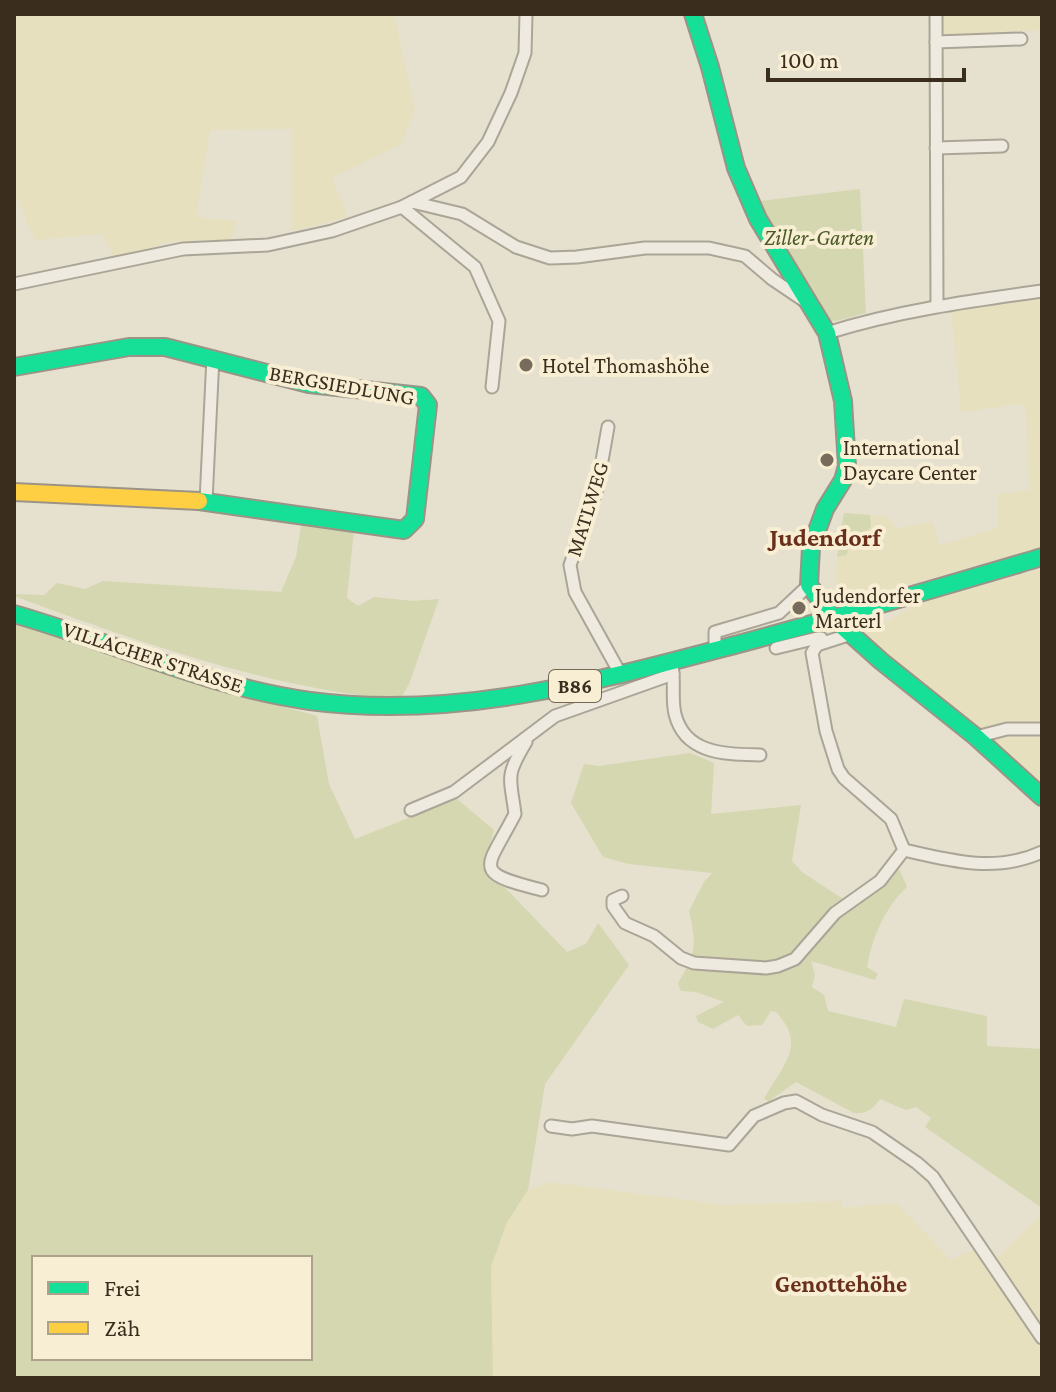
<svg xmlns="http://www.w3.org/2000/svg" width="1056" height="1392" font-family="'Crimson Pro',serif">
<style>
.farmland{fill:#e6e0be}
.green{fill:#d4d7b0;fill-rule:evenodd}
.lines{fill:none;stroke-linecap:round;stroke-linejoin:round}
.street-casing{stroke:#aba597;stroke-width:15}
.fast-casing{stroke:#9b9486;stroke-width:20}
.slow-casing{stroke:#9b9486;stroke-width:20}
.street{stroke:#eeeae0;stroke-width:11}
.fast{stroke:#16e098;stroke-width:16}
.slow{stroke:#ffcf43;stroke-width:16}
.poi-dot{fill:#776c5c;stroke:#f7eed4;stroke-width:3}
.labels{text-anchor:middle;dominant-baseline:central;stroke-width:8;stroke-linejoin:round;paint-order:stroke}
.shield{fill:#f7eed4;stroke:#736755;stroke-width:2}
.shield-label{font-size:20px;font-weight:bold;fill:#3b2d1e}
.park-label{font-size:22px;font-style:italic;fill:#495824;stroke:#f7eed4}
.poi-label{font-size:22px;fill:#3b2d1e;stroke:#f7eed4;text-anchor:start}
.street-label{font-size:22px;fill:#3b2d1e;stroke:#f7eed4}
.neighbourhood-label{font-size:24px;font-weight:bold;fill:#6a2f1b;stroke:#f7eed4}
.quarter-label{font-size:26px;font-weight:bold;fill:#6a2f1b;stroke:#f7eed4}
</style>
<rect width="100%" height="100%" fill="#e6e0ce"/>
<g class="farmland">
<path d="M14 14H394L415 110 401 144 332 178 348 217 292 231V129L210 130 196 217 237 221 231 239 167 242 115 260 102 234 35 240 14 192Z"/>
<path d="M943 14H1042V30L943 36Z"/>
<path d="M1042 295V547L852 600 836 602 834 600 837 557 847 555 849 545 870 527V515L887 516 897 529 932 521 940 545 998 528 997 494 1029 490 1026 409 1019 404 961 412 951 308Z"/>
<path d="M1042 569V789L864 634 873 625 886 622 917 604Z"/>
<path d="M550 1182 723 1205 842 1201V1208L896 1203 951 1260 973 1250 986 1264 1042 1344V1378H493L491 1267 507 1222 516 1205 528 1190Z"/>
<path d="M1042 1214V1326L996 1259Z"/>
</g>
<g class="green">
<path d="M860 189 866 313 836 321 818 319 751 202Z"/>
<path d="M844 513 870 515 871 527 849 545 847 555 837 557Z"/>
<path d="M302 520 354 529 347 598 358 606 374 597 413 601 439 599 409 684 400 700C268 688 138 642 14 596V594L44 595 57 583 85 589 103 581 281 592 296 557Z"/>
<path d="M14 624C116 651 215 688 317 716L329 784 355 839 457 799 494 830 484 866 567 952 586 944 598 923 629 965 545 1084 528 1190 507 1222 491 1267 493 1378H14ZM34 1258H310V1358H34Z"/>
<path d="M690 753 714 763 711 814 801 805 792 861 802 872 843 899 820 923 898 867 907 887C885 907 872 938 867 967L878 974 875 980 811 961 815 975 812 987 824 995 828 1011 896 1027 904 999 987 1016V1046L1042 1049V1208L925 1127 931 1118 916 1107 906 1110 880 1099C873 1109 867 1114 854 1113L796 1082 769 1101 764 1099C782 1065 808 1046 776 1012L771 1011 762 1025 747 1026 738 1015 713 1029 698 1022 696 1016 724 1002 696 992 681 991 678 983C696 953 697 945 689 911L704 882 712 873 629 864 603 857 571 803 584 764 599 766Z"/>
</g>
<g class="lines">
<g class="street-casing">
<g id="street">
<path d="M936 14 937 306"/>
<path d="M936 42 1021 39"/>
<path d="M936 148 1002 146"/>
<path d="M412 202 462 214 516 247 550 258 577 257 645 248H709L745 256 772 279 806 302"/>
<path d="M402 207 475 267 499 321 492 387"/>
<path d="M14 284 183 249 268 245 332 231 402 207 461 177 488 142 511 93 525 53 526 14"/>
<path d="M827 333C897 311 969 301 1042 291"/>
<path d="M608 427 597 489 570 565 575 592 621 675"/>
<path d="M206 501 213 357"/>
<path d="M851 634 817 645 812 653 826 731 838 769 844 778 891 819 904 850"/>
<path d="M776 648 817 638H821L823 642"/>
<path d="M715 651V632L779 613 809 585"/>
<path d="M673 674C674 687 672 702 675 714 685 755 727 754 760 755"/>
<path d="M976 737 1007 729H1042"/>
<path d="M526 742C505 777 510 776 515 814 486 870 470 872 542 890"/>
<path d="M411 810 454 792 555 716 673 674 672 662"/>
<path d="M904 850C951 861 996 873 1042 852"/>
<path d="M622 896 613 900V906L625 923 654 936 681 958 694 963 766 968 778 966 795 959 835 913 880 881 904 850"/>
<path d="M551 1126 572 1129 592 1126 729 1145 754 1116 784 1103 796 1101 822 1115 872 1132 917 1163 933 1177 1042 1338"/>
</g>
</g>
<g class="fast-casing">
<g id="fast">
<path d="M693 14 710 67 736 168 758 219 827 333 843 401 847 466 843 480 825 509 811 547 809 585 833 618 881 661 976 737 1042 797"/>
<path d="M14 367 129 347H165L309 384 421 396 428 405 415 519 404 530 199 501"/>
<path d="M14 614C112 642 208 687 310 701 452 720 591 683 727 647 833 619 937 588 1042 557"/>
</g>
</g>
<g class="slow-casing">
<path id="slow" d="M14 492 199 501"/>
</g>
<use href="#street" class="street"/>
<use href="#fast" class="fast"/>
<use href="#slow" class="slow"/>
</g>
<g class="poi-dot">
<circle cx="526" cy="365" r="8"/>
<circle cx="827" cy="460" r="8"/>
<circle cx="799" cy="608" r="8"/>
</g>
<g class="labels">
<rect class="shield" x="549" y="670" width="52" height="32" rx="6"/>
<g class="shield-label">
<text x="575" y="686">B86</text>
</g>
<g class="park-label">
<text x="819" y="237">Ziller-Garten</text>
</g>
<g class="poi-label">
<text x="542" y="365">Hotel Thomashöhe</text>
<text x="843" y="447">International<tspan x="843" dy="25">Daycare Center</tspan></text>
<text x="815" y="595">Judendorfer<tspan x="815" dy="25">Marterl</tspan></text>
</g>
<g class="street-label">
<text transform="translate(342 385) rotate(10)">BERGSIEDLUNG</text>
<text transform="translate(587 509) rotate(-73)">MATLWEG</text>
<text transform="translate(153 657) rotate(18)">VILLACHER STRASSE</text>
</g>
<g class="neighbourhood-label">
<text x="841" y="1283">Genottehöhe</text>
</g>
<g class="quarter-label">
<text x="825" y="537">Judendorf</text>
</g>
</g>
<rect width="1056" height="1392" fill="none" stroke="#3b2d1e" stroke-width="32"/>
<rect x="32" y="1256" width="280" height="104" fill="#f7eed4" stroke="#aca18b" stroke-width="2"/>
<rect x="48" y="1282" width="40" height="12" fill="#16e098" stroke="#aca18b" stroke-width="2"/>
<text x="104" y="1296" font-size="24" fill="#3b2d1e">Frei</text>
<rect x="48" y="1322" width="40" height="12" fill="#ffcf43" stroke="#aca18b" stroke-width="2"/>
<text x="104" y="1336" font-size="24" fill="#3b2d1e">Zäh</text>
<path d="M768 68v12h196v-12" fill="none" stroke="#3b2d1e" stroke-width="4"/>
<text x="780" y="68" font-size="24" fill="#3b2d1e" stroke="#f7eed4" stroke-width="6" paint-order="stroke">100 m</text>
</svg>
